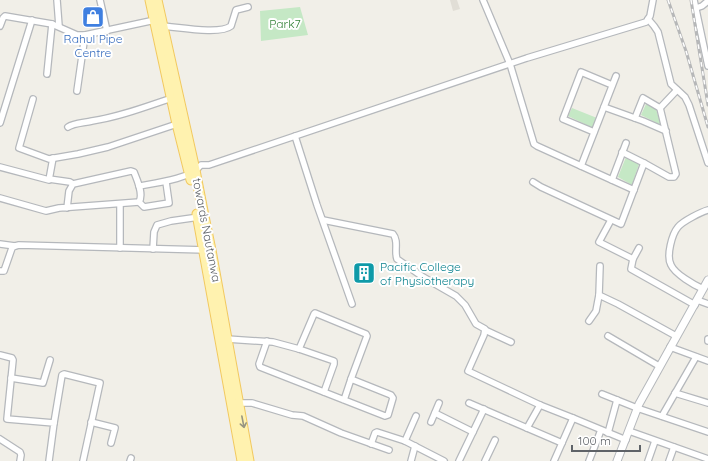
<svg xmlns="http://www.w3.org/2000/svg" width="708" height="461" font-family="Quicksand,sans-serif">
<style>
.education{fill:#e1ded6}
.green{fill:#c5e8c5}
.lines{fill:none;stroke-linecap:round;stroke-linejoin:round}
.minor-casing{stroke:#b5b8bc;stroke-width:8}
.tertiary-casing{stroke:#b5b8bc;stroke-width:9}
.primary-casing{stroke:#f2c960;stroke-width:11}
.minor{stroke:#fff;stroke-width:5.5}
.tertiary{stroke:#fff;stroke-width:7}
.primary{stroke:#fff2af;stroke-width:9}
.rail-casing{stroke:#b6b7b8;stroke-width:3}
.rail{stroke:#fff;stroke-width:1.5;stroke-dasharray:4.5;stroke-linecap:butt}
.oneway{stroke:#979581}
.labels{text-anchor:middle;dominant-baseline:central;stroke-width:4;stroke-linejoin:round;paint-order:stroke}
.park-label{font-size:12px;fill:#348238;stroke:#fff}
.shop-label{font-size:12px;fill:#366cbe;stroke:#fff}
.street-label{font-size:12px;fill:#5f6368;stroke:#fff}
.culture-label{font-size:12px;fill:#0d838f;stroke:#fff;text-anchor:start}
</style>
<rect width="100%" height="100%" fill="#f1efe8"/>
<path class="education" d="M450 0H457L460 9 453 11Z"/>
<g class="green">
<path d="M300 7 308 35 261 41 260 11Z"/>
<path d="M646 104 656 109 661 125 641 115Z"/>
<path d="M572 108 597 118 593 128 568 116Z"/>
<path d="M626 157 639 164 632 185 618 177Z"/>
</g>
<g class="lines">
<g class="minor-casing">
<g id="minor">
<path d="M57 0 59 26"/>
<path d="M100 0 107 31"/>
<path d="M483 0 510 64 534 144 537 146 634 190"/>
<path d="M694 0 708 66"/>
<path d="M696 8 702 6 708 1"/>
<path d="M648 19 654 26 658 32 671 84 685 97 689 105 708 163"/>
<path d="M0 26 3 18 5 16 52 24 77 35H85L155 20"/>
<path d="M162 26C178 27 220 35 231 26L236 10 248 7"/>
<path d="M47 74 52 24"/>
<path d="M77 91 85 35"/>
<path d="M33 99 19 148 49 159 78 154 108 147 177 124"/>
<path d="M604 107 643 121 666 131"/>
<path d="M660 108 677 90"/>
<path d="M0 123 32 20"/>
<path d="M68 127C74 123 84 123 92 121 119 117 145 107 172 98"/>
<path d="M594 132 563 119 581 72 612 85"/>
<path d="M295 136 317 205 352 304"/>
<path d="M622 152 644 163"/>
<path d="M581 166 616 76"/>
<path d="M0 167 49 180 53 158"/>
<path d="M49 179 70 182 73 184"/>
<path d="M612 180 626 143"/>
<path d="M533 182 541 187 621 224 644 163 669 177H674L676 174 660 108 643 98 635 118"/>
<path d="M139 186C156 183 191 179 201 165H209L527 58 646 22 650 16 653 0"/>
<path d="M0 198 46 211 59 208 139 202C144 194 137 180 134 172L131 171 73 184 69 191 67 208"/>
<path d="M139 202 144 207 169 203 166 182"/>
<path d="M120 204V248"/>
<path d="M323 220 393 234C399 241 394 251 397 259L423 277 456 296 465 305 476 324 485 329 484 335 468 371 540 405 573 418"/>
<path d="M611 220 599 242 633 259 631 269 695 305"/>
<path d="M0 244 15 246"/>
<path d="M153 249 154 232 157 225 171 221 199 217"/>
<path d="M633 259 639 248"/>
<path d="M600 266 599 295 618 304 676 336"/>
<path d="M0 271H4L12 248 15 246 19 245 206 250"/>
<path d="M703 289C694 285 675 274 671 265 666 256 672 234 678 227 683 221 701 212 708 210"/>
<path d="M697 300 708 304"/>
<path d="M589 321 596 311 599 295"/>
<path d="M485 330 511 342"/>
<path d="M608 336 659 366"/>
<path d="M227 339 273 342 299 349 334 361V364L324 392"/>
<path d="M708 339V341"/>
<path d="M267 341 259 364 260 367 385 416 388 415 393 398 391 395 351 379 344 400"/>
<path d="M670 347 708 361"/>
<path d="M299 349 314 314 315 313 366 334 367 336 351 379"/>
<path d="M0 355 12 358 13 360 7 419 54 423 49 461"/>
<path d="M11 378 43 383 50 360"/>
<path d="M675 393 708 403"/>
<path d="M602 394 637 408 708 432"/>
<path d="M239 403H252L292 415 303 416 341 433 389 450"/>
<path d="M469 403 562 443"/>
<path d="M435 413 473 432"/>
<path d="M662 416 696 357"/>
<path d="M91 422 115 428 111 443"/>
<path d="M431 422 439 403"/>
<path d="M54 423 62 375 64 374 100 383 83 461"/>
<path d="M527 428 540 405"/>
<path d="M629 431 708 459"/>
<path d="M608 433 617 400"/>
<path d="M0 439 20 452 21 455 20 461"/>
<path d="M405 441 416 416"/>
<path d="M371 444 375 433 377 432 405 441 444 461"/>
<path d="M130 461 131 458"/>
<path d="M411 461 415 446"/>
<path d="M459 461 484 409"/>
<path d="M485 461 495 440"/>
<path d="M554 461 573 418 626 440"/>
<path d="M589 461 601 430"/>
<path d="M648 461 655 441"/>
<path d="M669 461 674 447"/>
</g>
</g>
<g class="tertiary-casing">
<path id="tertiary" d="M617 461 639 404 708 280"/>
</g>
<g class="primary-casing">
<g id="primary">
<path d="M150 0 177 124 191 180"/>
<path d="M157 0 195 170 204 216 211 250 249 461"/>
<path d="M197 214 242 461"/>
</g>
</g>
<use href="#minor" class="minor"/>
<use href="#tertiary" class="tertiary"/>
<use href="#primary" class="primary"/>
<g class="rail-casing">
<g id="rail">
<path d="M668 0 686 51 708 127"/>
<path d="M691 0 708 105"/>
</g>
</g>
<use href="#rail" class="rail"/>
</g>
<defs><path id="oneway-shaft" d="M-6 0H5M1.5-3L5.5 0L1.5 3" fill="none" stroke-width="1.6" stroke-linecap="round" stroke-linejoin="round"/></defs>
<use class="oneway" href="#oneway-shaft" transform="translate(243 422) rotate(79)"/>
<defs>
<g id="shop-square" transform="scale(1.15)"><rect x="-9" y="-9" width="18" height="18" rx="4" fill="#3f7fe0" stroke="#fff"/><path d="M-5-2.5h2.3a2.7 3.5 0 0 1 5.4 0H5L5.5 6h-11ZM-1.5-2.5h3a1.5 2.3 0 0 0-3 0Z" fill="#fff"/></g>
<g id="building-square" transform="scale(1.15)"><rect x="-9" y="-9" width="18" height="18" rx="4" fill="#0f9aa8" stroke="#fff"/><path d="M-4-6H4V6H1V3H-1V6H-4ZM-2.5-4.3h1.7v1.8h-1.7ZM.8-4.3h1.7v1.8H.8ZM-2.5-1h1.7V.8h-1.7ZM.8-1h1.7V.8H.8Z" fill="#fff"/></g>
</defs>
<g fill-rule="evenodd">
<use href="#shop-square" x="93" y="17"/>
<use href="#building-square" x="364" y="273"/>
</g>
<g class="labels">
<g class="park-label">
<text x="285" y="23">Park7</text>
</g>
<g class="shop-label">
<text x="93" y="38">Rahul Pipe<tspan x="93" dy="14">Centre</tspan></text>
</g>
<g class="street-label">
<text transform="translate(207 230) rotate(79)">towards Nautanwa</text>
</g>
<g class="culture-label">
<text x="380" y="266">Pacific College<tspan x="380" dy="14">of Physiotherapy</tspan></text>
</g>
</g>
<path d="M572 445v6h68v-6" fill="none" stroke="#5f6368" stroke-width="2"/>
<text x="578" y="445" font-size="12" fill="#5f6368" stroke="#ffffff" stroke-width="3" paint-order="stroke">100 m</text>
</svg>
